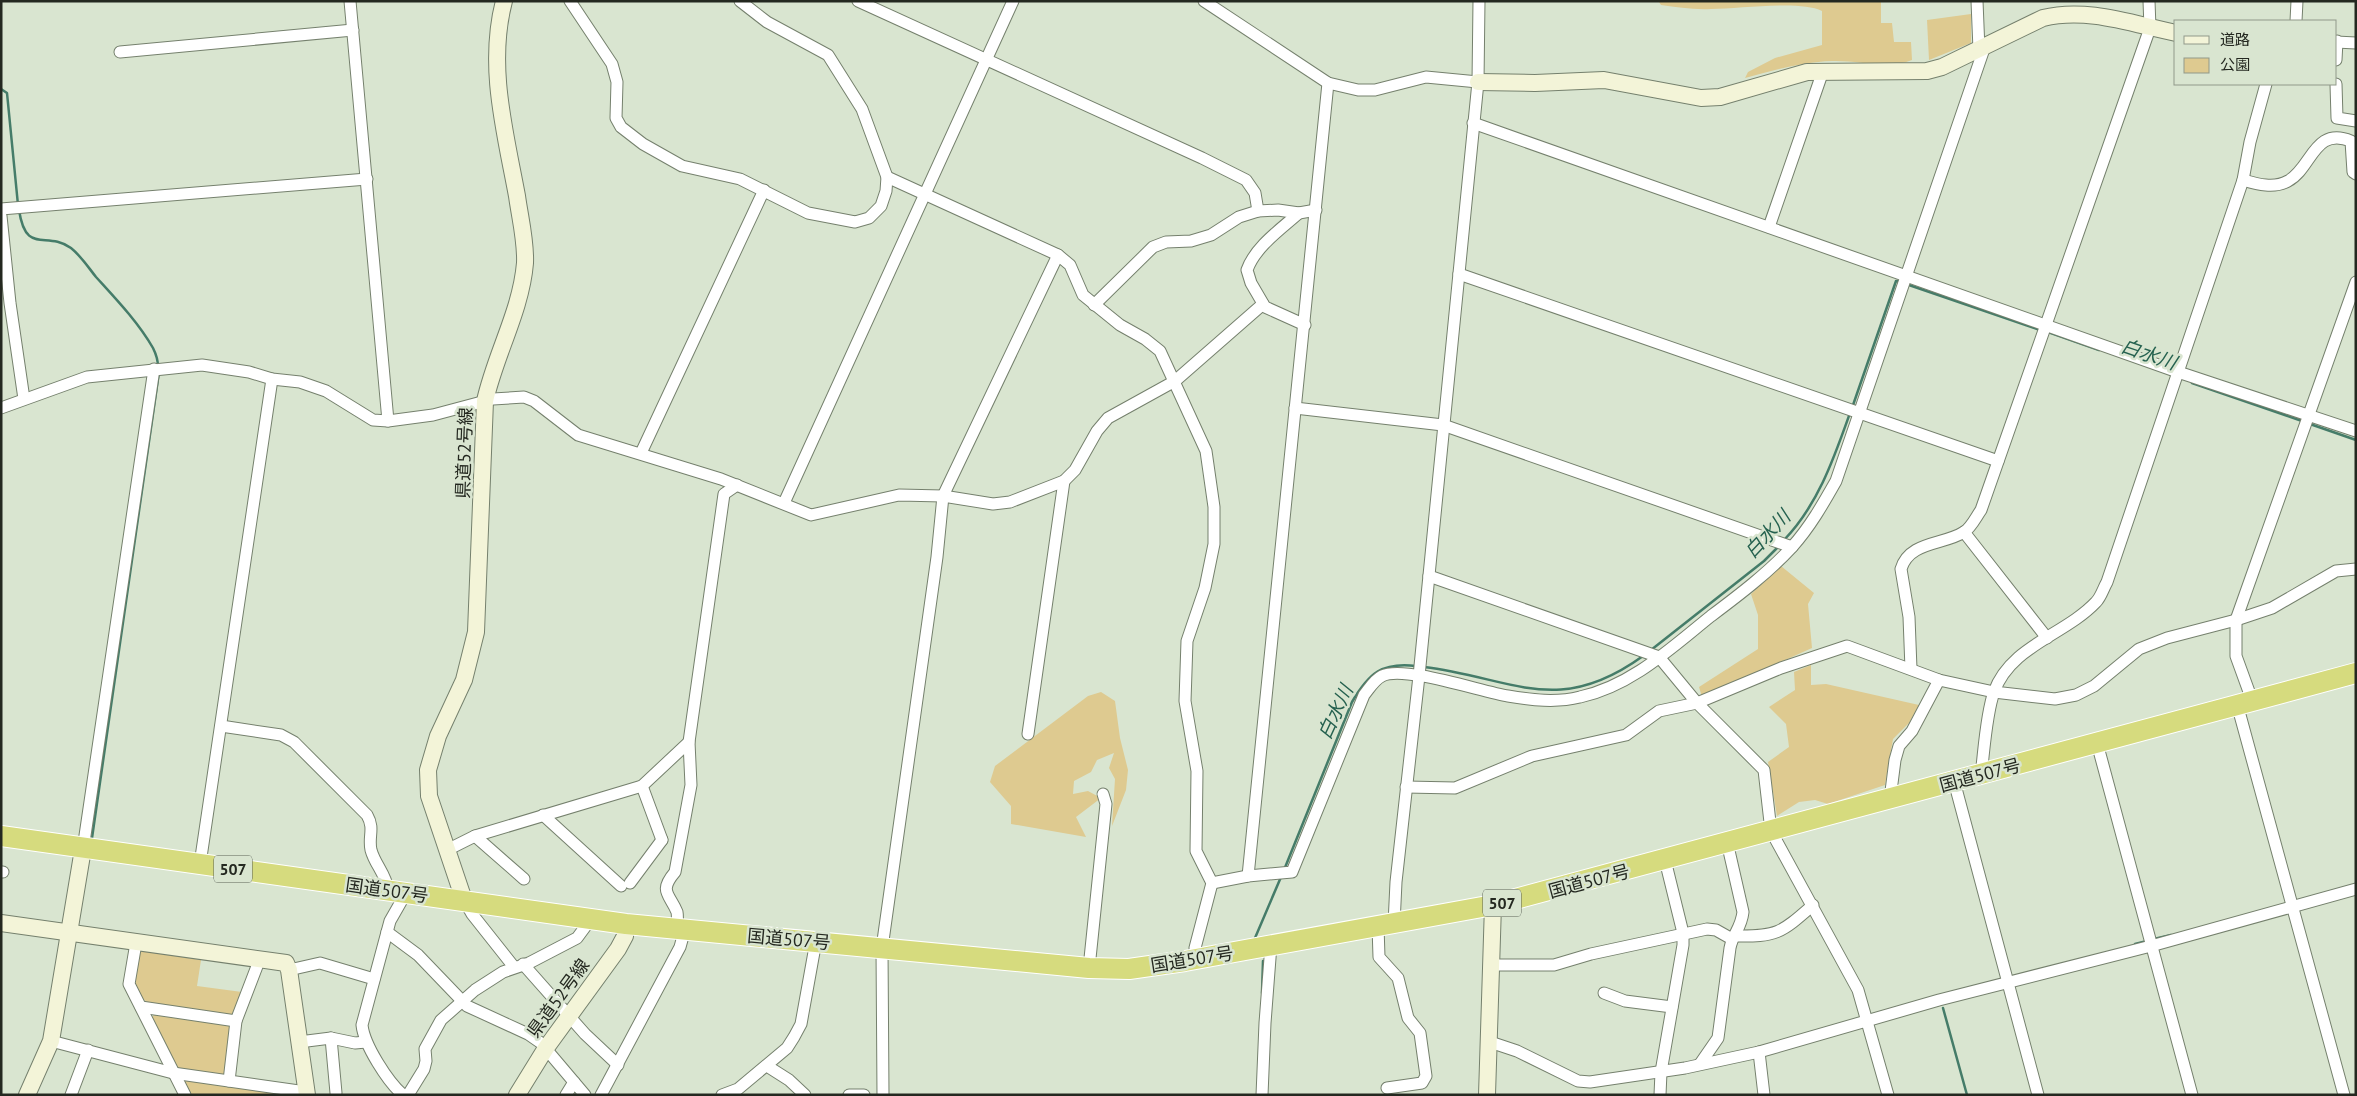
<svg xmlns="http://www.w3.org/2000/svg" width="2357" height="1096" font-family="'PT Sans','Noto Sans JP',sans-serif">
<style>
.green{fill:#deca90}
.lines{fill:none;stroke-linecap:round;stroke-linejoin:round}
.stream{stroke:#457c69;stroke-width:2.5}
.street-casing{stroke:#75806d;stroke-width:13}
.secondary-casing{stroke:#75806d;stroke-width:18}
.highway-casing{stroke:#fff;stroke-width:22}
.street{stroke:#fff;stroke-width:11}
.secondary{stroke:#f3f4d8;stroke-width:16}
.highway{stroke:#d6db7e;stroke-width:20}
.labels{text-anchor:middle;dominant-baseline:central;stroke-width:5;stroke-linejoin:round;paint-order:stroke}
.shield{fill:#d9e5d0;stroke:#5a6155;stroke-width:1}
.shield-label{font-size:16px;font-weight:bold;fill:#242820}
.street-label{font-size:18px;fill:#242820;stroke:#d9e5d0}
.water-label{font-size:19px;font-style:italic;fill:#25614f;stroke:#d9e5d0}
</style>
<rect width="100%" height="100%" fill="#d9e5d0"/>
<g class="green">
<path d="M1881 1V23H1892L1894 42H1911L1912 60C1887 70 1859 60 1832 61 1802 62 1774 70 1745 78L1748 72 1775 58 1822 45V11C1800 0 1740 9 1711 9 1694 10 1677 7 1661 5L1659 2Z"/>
<path d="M1971 14V43L1929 60 1927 20Z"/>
<path d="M1781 566 1814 593 1808 604 1812 648 1702 697 1699 687 1758 649V615L1751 594Z"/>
<path d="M1811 665V685L1826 684 1919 705 1909 723 1893 739 1885 785 1828 804 1815 800 1799 802 1777 816 1768 762 1789 747 1786 724 1769 707 1795 690 1794 672Z"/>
<path d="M1101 692 1115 701 1120 738 1128 770 1126 790 1112 826 1115 779 1109 768 1114 753 1097 760 1091 772 1074 781 1073 794 1088 791 1101 798 1076 817 1086 837 1011 824V806L990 782 995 766 1088 696Z"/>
<path d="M143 951 201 960 197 986 242 992 234 1014 230 1016 150 1004C130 992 136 974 138 953Z"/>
<path d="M155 1013 230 1024 226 1074 223 1077 175 1068 151 1019Z"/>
<path d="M181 1079 298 1095H192Z"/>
</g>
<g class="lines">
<g class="stream">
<path d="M1 89 7 93 18 205"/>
<path d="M19 210C26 256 46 230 71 248 81 256 88 267 96 277 116 299 138 322 153 348 156 354 158 361 158 367"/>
<path d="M1906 284 2040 330"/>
<path d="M2048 332 2099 350"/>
<path d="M2192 383 2302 421"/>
<path d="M1852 408 1896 281 1901 282"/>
<path d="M2310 424 2356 440"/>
<path d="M1784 540C1818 505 1834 458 1850 413"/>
<path d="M1651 650 1764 561 1779 546"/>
<path d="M1424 667C1514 678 1557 718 1643 656"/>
<path d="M92 838 159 372"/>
<path d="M1284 870 1352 702C1369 673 1382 662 1416 666"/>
<path d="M1255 938 1281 877"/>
<path d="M2154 939 2171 935"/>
<path d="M2135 944 2147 941"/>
<path d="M1262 993 1263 961"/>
<path d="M1943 1008 1967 1095"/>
</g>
<g class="street-casing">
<g id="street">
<path d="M350 1 388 421"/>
<path d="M570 1 612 64 617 82 616 118 621 127 643 144 682 166 740 179 808 213 855 222 869 218 881 206 886 191 887 177 862 109 828 55 767 22 740 1"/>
<path d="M858 1 1202 158 1246 180 1255 193 1258 211"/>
<path d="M1204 1 1328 83 1358 90H1375L1426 77 1478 82"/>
<path d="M1977 1 1979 50"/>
<path d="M2296 21 2297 1"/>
<path d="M2336 42 2356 43"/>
<path d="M120 52 353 30"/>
<path d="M2336 60 2337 41"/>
<path d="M2336 84 2337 118 2356 121"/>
<path d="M1473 123 2178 372 2356 431"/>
<path d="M887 177 1058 255 1070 265 1083 295 1120 325 1145 339 1160 351 1206 451 1214 507V544L1205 588 1187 641 1185 701 1197 771 1196 851 1212 883 1195 948 1196 959"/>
<path d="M2243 180C2257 184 2274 189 2288 181 2312 168 2314 126 2351 141L2353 172 2356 174"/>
<path d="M1 209 367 179"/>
<path d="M1299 213C1281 229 1255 247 1247 270L1251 283 1265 307 1305 325"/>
<path d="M1 216 10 303 24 399"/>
<path d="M1769 227 1823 71"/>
<path d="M1459 274 1998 461"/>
<path d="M1094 305 1153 247 1166 242 1191 241 1211 235 1239 217 1258 211 1278 210 1299 213 1316 210"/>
<path d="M1 408 87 377 202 365 249 372 272 379 300 382 326 391 373 420 388 421 433 415 493 399 524 397 534 401 578 435 721 479 811 515 899 495 943 496 993 504 1010 502 1064 481 1075 470 1097 431 1108 418 1175 381 1263 304"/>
<path d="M1295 408 1443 425 1792 547"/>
<path d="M641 453 764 190"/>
<path d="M784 503 1013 1"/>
<path d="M1964 532 2047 638"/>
<path d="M1429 576 1659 657 1697 703 1764 770 1771 831 1858 990 1888 1095"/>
<path d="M1911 669 1909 617 1901 569C1909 541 1944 545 1964 532 1971 528 1976 517 1981 510L2150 28 2149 1"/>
<path d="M2252 700 2236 656V620L2356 282"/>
<path d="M2237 704 2344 1095"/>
<path d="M221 726 281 735 294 742 367 815C375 829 368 836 371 850 375 865 386 874 388 890"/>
<path d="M1028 734 1064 481"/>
<path d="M2097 743 2192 1095"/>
<path d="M1981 775C1984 752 1986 714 1994 692 2010 646 2065 635 2096 602 2101 597 2103 589 2107 582L2243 180 2250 142 2266 84"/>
<path d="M1954 781 2038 1095"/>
<path d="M642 786 662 840"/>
<path d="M1406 787 1455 788 1532 756 1626 735 1659 711 1697 703 1781 668 1847 646 1939 680 1994 692 2055 699 2076 695 2094 686 2139 649 2167 638 2236 620 2272 608 2336 571 2356 569"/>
<path d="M1890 799 1895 760 1899 746 1912 731 1939 680"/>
<path d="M543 815 621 886"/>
<path d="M475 836 524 879"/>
<path d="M83 849 154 369"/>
<path d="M447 850 475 836 642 786 689 742"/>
<path d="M200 864 272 379"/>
<path d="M1 872H3"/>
<path d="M1248 876 1328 83"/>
<path d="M630 883 662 840"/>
<path d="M1212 883 1248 876 1292 872 1364 695C1369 689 1374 680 1382 676 1404 665 1482 692 1508 696 1532 700 1556 703 1580 697 1631 686 1671 648 1711 616 1739 595 1768 573 1792 547 1810 527 1823 504 1836 481L1985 46"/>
<path d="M464 900 472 914 514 967"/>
<path d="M1394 924 1396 882 1419 676 1478 82 1479 1"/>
<path d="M1378 926 1379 957 1398 978 1408 1018 1420 1033 1426 1076 1422 1083 1387 1088"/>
<path d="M677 929C677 924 678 917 677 912 670 894 658 892 675 872L691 785 689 742 724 494 737 485"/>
<path d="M387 932 418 955 467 1006 528 1034 541 1043 585 1095"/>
<path d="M1734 936C1777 937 1781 933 1813 905"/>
<path d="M136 943 129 984 185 1095"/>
<path d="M523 964 585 1034 618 1065"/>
<path d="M1492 965H1554L1591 954 1707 929 1716 930 1732 939"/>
<path d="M1089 968 1106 804 1103 794"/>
<path d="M289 970 320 963 374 979"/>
<path d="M1604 993 1625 1001 1672 1007"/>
<path d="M141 1007 236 1021"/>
<path d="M331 1038 336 1093"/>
<path d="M51 1041 173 1073 306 1092"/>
<path d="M299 1042 331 1038 355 1043 366 1042"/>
<path d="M1490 1042 1517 1051 1578 1081 1590 1082 1685 1068 1759 1052 1939 1000 2151 946 2356 889"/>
<path d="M1759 1052 1764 1095"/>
<path d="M1700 1064 1718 1038 1730 948C1733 933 1741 929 1743 912L1727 842"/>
<path d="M767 1066 789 1080 805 1095"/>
<path d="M229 1081 236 1021 259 961"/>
<path d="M71 1095 88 1050"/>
<path d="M403 1095C388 1082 364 1045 362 1025L390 921 406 893"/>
<path d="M408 1095 424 1069 426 1061 425 1049 441 1020 475 990 503 972 529 963 577 938 591 919"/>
<path d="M566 1095 574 1082"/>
<path d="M601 1095 680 947 685 929"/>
<path d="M722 1095 738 1089 787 1048 794 1037 801 1024 816 941"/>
<path d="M849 1095H864"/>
<path d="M883 1095 882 948 937 557 943 496 1058 255"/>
<path d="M1262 1095 1265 1023 1271 945"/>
<path d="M1660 1095 1661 1072 1683 945V933L1665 860"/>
</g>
</g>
<g class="secondary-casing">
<g id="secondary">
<path d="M1478 82 1535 83 1604 80 1701 98 1720 97 1807 72 1927 71 1942 67 2043 18C2087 7 2132 24 2176 33"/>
<path d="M464 900 429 796 428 770 438 736 464 680 476 632 485 401C495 355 521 311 525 263 526 241 520 218 517 196 505 131 487 66 504 1"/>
<path d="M1 923 286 963 289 970 307 1095"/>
<path d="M27 1095 51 1041 83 849"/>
<path d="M517 1095 546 1048 618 949 625 936 626 924"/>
<path d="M1487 1095 1493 905"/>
</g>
</g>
<g class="highway-casing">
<path id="highway" d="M1 836 626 924 1089 968 1129 969 1185 961 1493 905 2356 673"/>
</g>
<use href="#street" class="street"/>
<use href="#secondary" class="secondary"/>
<use href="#highway" class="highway"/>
</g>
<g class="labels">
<g class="shield">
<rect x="214" y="855.5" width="38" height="27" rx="4"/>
<rect x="1483" y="889.5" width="38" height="27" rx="4"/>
</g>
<g class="shield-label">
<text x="233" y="869">507</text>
<text x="1502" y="903">507</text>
</g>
<g class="street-label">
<text transform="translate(464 453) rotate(-88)">県道52号線</text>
<text transform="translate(1980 775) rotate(-15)">国道507号</text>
<text transform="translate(1589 881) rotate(-15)">国道507号</text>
<text transform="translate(387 890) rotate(8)">国道507号</text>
<text transform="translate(789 939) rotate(5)">国道507号</text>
<text transform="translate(1192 959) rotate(-9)">国道507号</text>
<text transform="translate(558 998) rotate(-54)">県道52号線</text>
</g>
<g class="water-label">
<text transform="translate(2149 354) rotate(19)">白水川</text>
<text transform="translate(1767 534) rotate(-47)">白水川</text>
<text transform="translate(1335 712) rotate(-65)">白水川</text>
</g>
</g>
<rect width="2357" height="1096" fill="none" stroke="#242820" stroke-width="5"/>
<rect x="2174" y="20" width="162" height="65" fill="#d9e5d0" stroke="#91998a"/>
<rect x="2184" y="36" width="25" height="8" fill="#f3f4d8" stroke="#91998a"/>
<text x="2220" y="45" font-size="15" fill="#242820">道路</text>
<rect x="2184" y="58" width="25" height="15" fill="#deca90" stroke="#91998a"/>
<text x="2220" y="70" font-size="15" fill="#242820">公園</text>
</svg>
